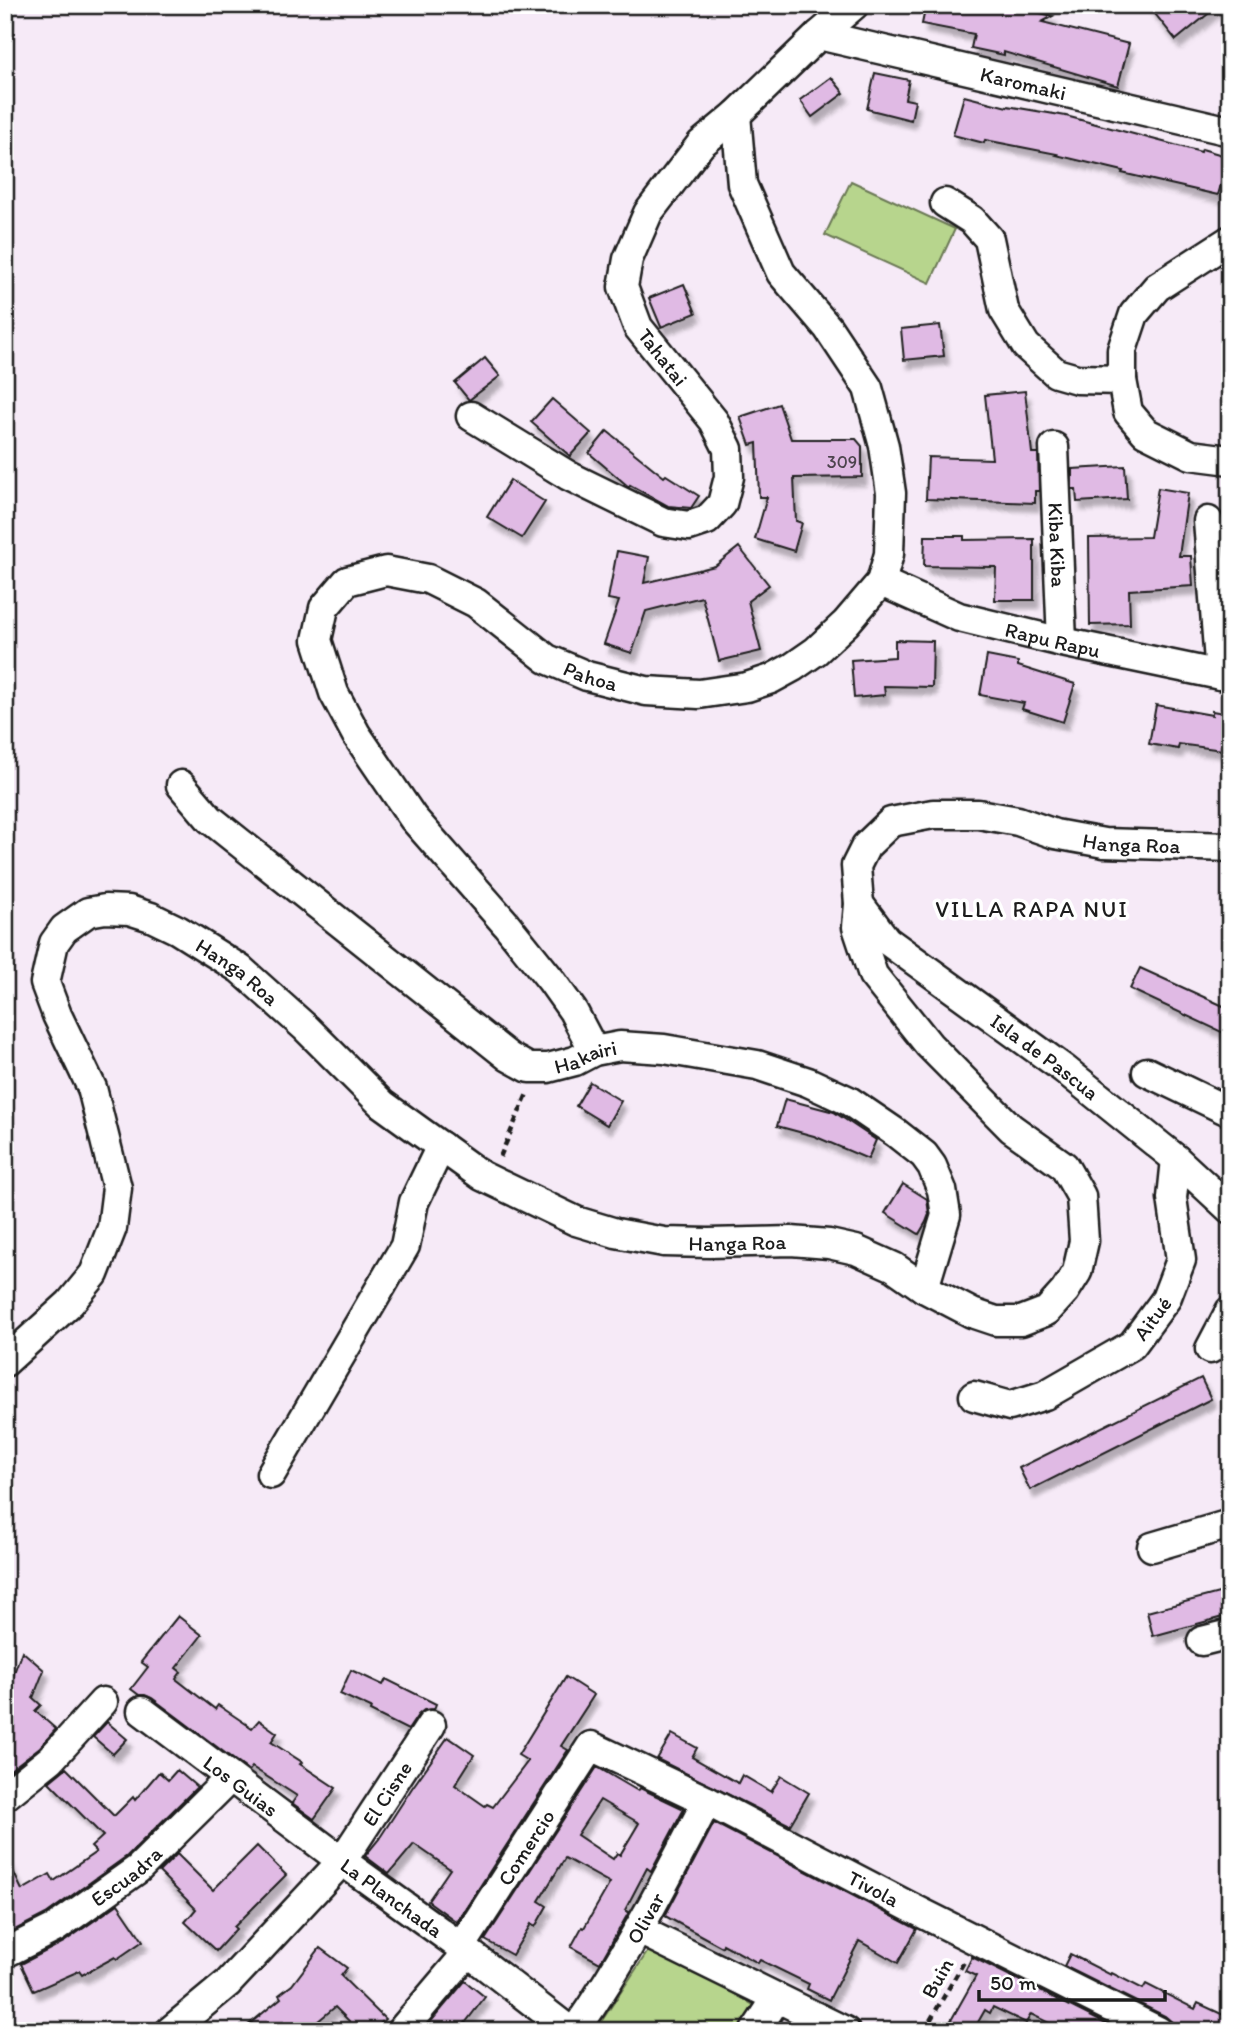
<svg xmlns="http://www.w3.org/2000/svg" width="1235" height="2036" font-family="Itim,sans-serif">
<style>
.park{fill:#b7d58d;stroke:#6a7854;stroke-width:2}
.building{fill:#e0bae4;stroke:#1c1c1c;stroke-width:2;fill-rule:evenodd;filter:url(#shadow)}
.lines{fill:none;stroke-linecap:round;stroke-linejoin:round}
.minor-casing{stroke:#1c1c1c;stroke-width:33}
.path{stroke:#1c1c1c;stroke-width:4.5;stroke-dasharray:7 5;stroke-linecap:butt}
.minor{stroke:#fff;stroke-width:28}
.labels{text-anchor:middle;dominant-baseline:central;stroke-width:7;stroke-linejoin:round;paint-order:stroke}
.number-label{font-size:18px;fill:#4d444e}
.street-label{font-size:21px;fill:#1c1c1c;stroke:#fff}
.neighbourhood-label{font-size:23px;letter-spacing:2px;fill:#1c1c1c;stroke:#fff}
</style>
<defs>
<filter id="shadow"><feDropShadow dx="4.5" dy="8" stdDeviation="2" flood-color="#0004"/></filter>
</defs>
<rect width="100%" height="100%" fill="#f6eaf7"/>
<filter id="ink" filterUnits="userSpaceOnUse"><feTurbulence type="fractalNoise" baseFrequency=".0143" numOctaves="2"/><feDisplacementMap in="SourceGraphic" scale="14" xChannelSelector="R" yChannelSelector="G"/><feConvolveMatrix kernelMatrix="1 2 1 2 8 2 1 2 1" color-interpolation-filters="sRGB"/></filter>
<g filter="url(#ink)">
<g class="park">
<path d="M851 181 955 229 930 283 825 235Z"/>
<path d="M652 1945 755 2006 738 2031H595Z"/>
</g>
<g class="building">
<path d="M926 5H1005L1053 16 1042 22 1129 44 1118 86 1004 52V55L971 48 974 34 922 24Z"/>
<path d="M1148 5H1219L1176 40Z"/>
<path d="M875 73 909 80 905 99 915 101 911 120 867 109Z"/>
<path d="M831 77 844 93 812 117 800 100Z"/>
<path d="M964 96 1007 107V106L1066 116 1201 152 1202 149 1229 157 1218 195 1122 173 1123 171 1056 155 1057 154 985 140 984 143 953 135Z"/>
<path d="M684 284 696 313 661 327 649 298Z"/>
<path d="M940 325 944 356 904 360 901 329Z"/>
<path d="M485 358 500 376 469 400 455 383Z"/>
<path d="M1025 391 1032 453H1038L1039 491H1035V503L926 499 928 457 992 459 985 395Z"/>
<path d="M552 399 591 433 570 456 531 422Z"/>
<path d="M779 404 791 439H856L862 446V477L794 478 796 521 802 523 794 551 755 539 767 497H759L757 443 750 445 740 417Z"/>
<path d="M607 431 664 477 666 475 699 496 691 508 668 506 630 485 629 487 589 453Z"/>
<path d="M1125 466 1127 499 1077 502 1076 489H1072V469Z"/>
<path d="M510 480 545 502 522 538 487 517Z"/>
<path d="M1158 488 1188 493 1179 556H1191L1193 586 1129 590 1130 624 1090 625 1089 538 1150 537Z"/>
<path d="M925 536H964V540L1034 539V600H995L996 567 924 566Z"/>
<path d="M739 547 769 585 748 601 761 651 719 661 702 597 646 611 632 653 604 644 619 601 608 599 617 551 649 557 644 583 715 566Z"/>
<path d="M895 640 933 641 932 687 884 686 885 695 854 698 851 660 895 657Z"/>
<path d="M987 656 1018 662V666L1075 684 1063 722 1022 709 1024 703 980 695Z"/>
<path d="M1156 705 1212 715V711L1230 714V751L1179 744 1178 749 1149 744Z"/>
<path d="M1140 968 1230 1009V1036L1130 989Z"/>
<path d="M590 1082 621 1101 607 1125 576 1106Z"/>
<path d="M785 1099 834 1112 876 1140 868 1159 814 1136 777 1126Z"/>
<path d="M903 1184 927 1199 929 1214 926 1222 919 1234 885 1213Z"/>
<path d="M1201 1378 1211 1399 1030 1490 1019 1468Z"/>
<path d="M1230 1590V1615L1153 1636 1147 1612Z"/>
<path d="M178 1616 202 1635 176 1668 181 1672 176 1679 215 1709 218 1705 252 1728 259 1720 277 1733 271 1742 302 1762 300 1764 336 1788 314 1819 292 1803 297 1796 252 1767 249 1771 152 1698 145 1695H139L131 1689 148 1667 141 1662Z"/>
<path d="M22 1651 44 1670 33 1698 41 1705 35 1711 56 1729 40 1747 5 1774V1676L11 1681Z"/>
<path d="M351 1670 383 1685 386 1679 436 1704 434 1709 424 1710 418 1715 408 1730 370 1711 371 1708 340 1694Z"/>
<path d="M566 1677 594 1695 561 1746 568 1750 457 1922 428 1901 450 1869 414 1844 389 1874 365 1856 379 1839 412 1788 448 1737 474 1755 455 1785 485 1806 487 1804 493 1807 528 1761 518 1755Z"/>
<path d="M107 1722 127 1739 113 1754 93 1737Z"/>
<path d="M672 1734 697 1748 692 1757 738 1783 742 1775 771 1792 781 1776 809 1793 790 1825 657 1759Z"/>
<path d="M597 1767 638 1791 640 1788 684 1809 651 1871 647 1868 625 1910 629 1912 600 1963 571 1947 582 1927 584 1928 610 1883 565 1858 539 1901 547 1906 535 1927 531 1924 512 1955 485 1940ZM600 1800 639 1823 620 1855 617 1853 613 1859 577 1835Z"/>
<path d="M66 1768 114 1816 133 1797 135 1800 159 1772 168 1780 177 1770 197 1787 127 1856 46 1914 7 1934 5 1854 22 1890 50 1874 54 1881 96 1852 91 1847 103 1836 49 1782Z"/>
<path d="M714 1823 917 1929 898 1963 859 1941 829 2000 807 1989 809 1984 760 1960 758 1963 723 1944 722 1947 665 1916Z"/>
<path d="M257 1846 286 1875 234 1927 236 1929 216 1951 185 1922 196 1909 159 1872 177 1854 213 1890Z"/>
<path d="M118 1904 143 1941 117 1959 115 1957 82 1975 79 1971 34 1991 21 1964 64 1942Z"/>
<path d="M320 1948 347 1968 341 1976 385 2019 373 2031H359L335 2007 306 2031H241L281 1998 279 1995 292 1985Z"/>
<path d="M1070 1954 1111 1975 1112 1973 1143 1989 1146 1984 1195 2009 1198 2003 1230 2018V2031H1175L1172 2022 1165 2016 1064 1966Z"/>
<path d="M972 1957 1120 2031H1065L1031 2014 1026 2023 993 2007 990 2013 985 2010 973 2031H945L976 1976 965 1971Z"/>
<path d="M465 1981 485 1997 459 2031H423Z"/>
</g>
<g class="lines">
<g class="minor-casing">
<g id="minor">
<path id="s1" d="M819 35 1230 131"/>
<path d="M945 203 972 220 989 239 1004 310 1026 346 1056 373 1077 379 1122 380"/>
<path d="M1230 240 1157 287 1134 314 1122 350V380L1128 412 1145 432 1191 455 1230 460"/>
<path d="M471 416 569 476 663 522 689 526 707 520 722 504 729 477 728 449 714 421 638 327 623 287 628 259 648 213 701 144 736 115 819 35 854 5"/>
<path id="s2" d="M1054 447 1062 642"/>
<path d="M1208 521 1220 675"/>
<path id="s3" d="M881 582 959 617 1062 642 1230 677"/>
<path id="s4" d="M181 785 210 819 509 1057 529 1068H548L575 1061 594 1051 620 1046 664 1049 757 1065 808 1082 849 1101 896 1133 924 1155 932 1166 942 1190 946 1215 924 1288"/>
<path id="s5" d="M859 904 886 940 1064 1069 1176 1159 1230 1209"/>
<path id="s6" d="M594 1051 573 1011 551 980 506 924 413 818 356 734 334 693 317 640 324 608 347 581 386 571 428 579 476 603 547 659 587 676 646 691 699 694 747 687 771 679 793 667 816 651 846 623 881 582 889 554 891 493 884 446 868 388 828 328 781 273 742 184 736 115"/>
<path d="M1147 1072 1230 1112"/>
<path d="M1210 1349 1230 1311"/>
<path id="s7" d="M5 1362 70 1303 94 1274 112 1228 117 1188 92 1088 57 1015 45 983 54 943 64 929 88 912 105 909 129 910 151 917 178 930 240 969 306 1028 382 1104 482 1176 576 1221 616 1233 664 1242 709 1243 791 1241 829 1244 856 1250 894 1267 924 1288 972 1313 996 1321H1021L1047 1311 1065 1291 1077 1272 1084 1241 1081 1196 1064 1166 1011 1128 929 1045 873 975 857 927 859 904 856 866 866 846 891 822 933 814H978L1018 821 1055 834 1104 843 1230 847"/>
<path id="s8" d="M974 1396 1010 1406 1045 1395 1132 1345 1166 1299 1181 1260 1172 1198 1176 1159"/>
<path d="M271 1474 405 1246 414 1202 441 1146"/>
<path d="M1152 1547 1230 1524"/>
<path d="M1202 1641 1230 1634"/>
<path id="s9" d="M142 1711 342 1861 431 1725"/>
<path d="M5 1796 51 1759 103 1702"/>
<path d="M639 1930 845 2031"/>
<path id="s10" d="M461 1947 591 1746 707 1801 910 1907 1158 2031"/>
<path id="s11" d="M5 1953 55 1928 138 1869 230 1778"/>
<path id="s12" d="M170 2031 228 1983 342 1861 468 1952 570 2031"/>
<path d="M401 2031 468 1952"/>
<path id="s13" d="M575 2031C626 1958 666 1880 707 1801"/>
<path d="M755 2031 777 1998"/>
</g>
</g>
<g class="path">
<path d="M500 1157 527 1094"/>
<path d="M924 2031 964 1962"/>
</g>
<use href="#minor" class="minor"/>
</g>
</g>
<g class="labels">
<g class="number-label">
<text x="842" y="462">309</text>
</g>
<g class="street-label">
<text stroke="none"><textPath href="#s1" startOffset="210">Karomaki</textPath></text>
<text transform="translate(663 357) rotate(52)">Tahatai</text>
<text stroke="none"><textPath href="#s2" startOffset="98">Kiba Kiba</textPath></text>
<text stroke="none"><textPath href="#s3" startOffset="182">Rapu Rapu</textPath></text>
<text stroke="none"><textPath href="#s6" startOffset="842">Pahoa</textPath></text>
<text stroke="none"><textPath href="#s7" startOffset="2452">Hanga Roa</textPath></text>
<text stroke="none"><textPath href="#s7" startOffset="688">Hanga Roa</textPath></text>
<text stroke="none"><textPath href="#s5" startOffset="242">Isla de Pascua</textPath></text>
<text stroke="none"><textPath href="#s4" startOffset="508">Hakairi</textPath></text>
<text stroke="none"><textPath href="#s7" startOffset="1276">Hanga Roa</textPath></text>
<text stroke="none"><textPath href="#s8" startOffset="208">Aitué</textPath></text>
<text stroke="none"><textPath href="#s9" startOffset="124">Los Guias</textPath></text>
<text stroke="none"><textPath href="#s9" startOffset="331">El Cisne</textPath></text>
<text stroke="none"><textPath href="#s10" startOffset="119">Comercio</textPath></text>
<text stroke="none"><textPath href="#s11" startOffset="144">Escuadra</textPath></text>
<text stroke="none"><textPath href="#s10" startOffset="556">Tivola</textPath></text>
<text stroke="none"><textPath href="#s12" startOffset="304">La Planchada</textPath></text>
<text stroke="none"><textPath href="#s13" startOffset="133">Olivar</textPath></text>
<text transform="translate(937 1978) rotate(-60)">Buin</text>
</g>
<g class="neighbourhood-label">
<text x="1032" y="909">VILLA RAPA NUI</text>
</g>
</g>
<rect width="1235" height="2036" fill="none" stroke="#fff" stroke-width="28"/>
<rect x="14" y="14" width="1207" height="2008" fill="none" stroke="#1c1c1c" stroke-width="2.5" filter="url(#ink)"/>
<path d="M979 1990v10h186v-10" fill="none" stroke="#1c1c1c" stroke-width="3.5"/>
<text x="990" y="1990" font-size="21" fill="#1c1c1c" stroke="#ffffff" stroke-width="5" paint-order="stroke">50 m</text>
</svg>
